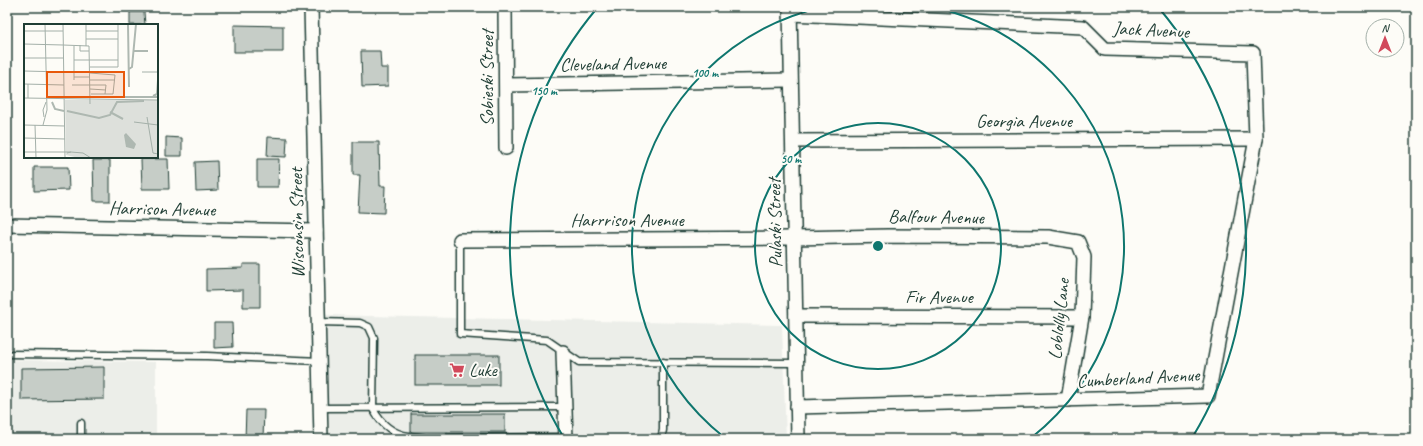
<svg xmlns="http://www.w3.org/2000/svg" width="1423" height="446" font-family="Caveat,sans-serif">
<style>
.built{fill:#eceee9}
.building{fill:#c6cdc7;stroke:#1f3d34}
.lines{fill:none;stroke-linecap:round;stroke-linejoin:round}
.service-casing{stroke:#1f3d34;stroke-width:9}
.minor-casing{stroke:#1f3d34;stroke-width:16}
.service{stroke:#fdfcf7;stroke-width:6}
.minor{stroke:#fdfcf7;stroke-width:13}
.ring{fill:none;stroke:#0f766e;stroke-width:2}
.labels{text-anchor:middle;dominant-baseline:central;stroke-width:4;stroke-linejoin:round;paint-order:stroke}
.street-label{font-size:19px;fill:#1f3d34;stroke:#fdfcf7}
.poi-label{font-size:19px;fill:#1f3d34;stroke:#fdfcf7;text-anchor:start}
.inset-river{fill:none;stroke:#aeb8b1;stroke-width:2}
.inset-road{fill:none;stroke:#a4b0a9;stroke-width:1}
.view{fill:#e8590c;fill-opacity:0.15;stroke:#e8590c;stroke-width:2}
.inset-edge{fill:none;stroke:#1f3d34;stroke-width:2}
.centre{fill:#0f766e;stroke:#fdfcf7;stroke-width:2}
.ring-label{font-size:12px;text-anchor:middle;font-weight:bold;fill:#0f766e;stroke:#fdfcf7;stroke-width:4;stroke-linejoin:round;paint-order:stroke}
</style>
<rect width="100%" height="100%" fill="#fdfcf7"/>
<filter id="ink" filterUnits="userSpaceOnUse"><feTurbulence type="fractalNoise" baseFrequency=".025" numOctaves="2"/><feDisplacementMap in="SourceGraphic" scale="8" xChannelSelector="R" yChannelSelector="G"/><feConvolveMatrix kernelMatrix="1 2 1 2 8 2 1 2 1" color-interpolation-filters="sRGB"/></filter>
<g filter="url(#ink)">
<g class="built">
<path d="M1412 7H1416V229Z"/>
<path d="M322 315 782 325 786 439H325Z"/>
<path d="M7 360 156 362V439H7Z"/>
</g>
<g class="building">
<path d="M130 12H144L145 25H130Z"/>
<path d="M234 25 283 26V52H234Z"/>
<path d="M361 51H380L381 68H388V86L362 87Z"/>
<path d="M166 137 182 138V156H166Z"/>
<path d="M268 137 287 138 286 157 267 156Z"/>
<path d="M353 142H379L380 186H385L384 213 358 212 360 175H353Z"/>
<path d="M141 159H168L169 189H142Z"/>
<path d="M257 159H279L278 187H257Z"/>
<path d="M93 160H110V201H94Z"/>
<path d="M217 161 218 190 196 191 195 162Z"/>
<path d="M34 167H68L69 190 34 191Z"/>
<path d="M243 264H260V307H243V290L206 291V269L243 268Z"/>
<path d="M214 323H232L233 347 214 348Z"/>
<rect x="415" y="355" width="84" height="30"/>
<path d="M104 367V399L21 400V368Z"/>
<path d="M246 410H264L263 439H245Z"/>
<rect x="411" y="414" width="94" height="18"/>
</g>
<g class="lines">
<g class="service-casing">
<g id="service">
<path d="M460 240V334L547 340 579 362 796 363"/>
<path d="M318 322 360 323 369 327 374 338 373 409C381 424 392 434 409 436 415 437 423 437 428 439"/>
<path d="M7 354 207 356 319 361"/>
<path d="M320 408 565 407"/>
<path d="M428 438 566 437"/>
<path d="M81 439V423"/>
<path d="M661 439 663 430V362"/>
</g>
</g>
<g class="minor-casing">
<g id="minor">
<path d="M311 7 321 439"/>
<path d="M505 7 506 148"/>
<path d="M790 7 798 439"/>
<path d="M790 14 1083 27 1105 49 1253 53 1256 139 1208 396 797 407"/>
<path d="M507 85 791 80"/>
<path d="M793 141 1256 139"/>
<path d="M7 225 316 231"/>
<path d="M460 240 794 238 888 236 1048 237 1078 242 1084 257 1082 317 1068 400"/>
<path d="M796 316 1082 317"/>
<path d="M563 352 566 439"/>
</g>
</g>
<use href="#service" class="service"/>
<use href="#minor" class="minor"/>
</g>
</g>
<g class="ring">
<circle cx="878" cy="246" r="123"/>
<path d="M725 438A245 245 0 0 1 823 7M933 7A245 245 0 0 1 1031 438"/>
<path d="M564 438A368 368 0 0 1 598 7M1158 7A368 368 0 0 1 1192 438"/>
</g>
<defs>
<g id="supermarket-bare" transform="scale(1.2)"><path d="M-6-5.5h2.5l.6 2H6L4.5 2H-2.5L-4.4-4H-6ZM-1.5 3.2a1.3 1.3 0 1 0 .1 0ZM3 3.2a1.3 1.3 0 1 0 .1 0Z" fill="#d1495b" stroke="#fdfcf7" stroke-width="2.5" paint-order="stroke"/></g>
</defs>
<g fill-rule="evenodd">
<use href="#supermarket-bare" x="457" y="370"/>
</g>
<g class="labels">
<g class="street-label">
<text transform="translate(1151 30) rotate(3)">Jack Avenue</text>
<text transform="translate(613 64) rotate(-1)">Cleveland Avenue</text>
<text transform="translate(487 78) rotate(-90)">Sobieski Street</text>
<text x="1024" y="121">Georgia Avenue</text>
<text transform="translate(162 209) rotate(1)">Harrison Avenue</text>
<text transform="translate(936 217) rotate(1)">Balfour Avenue</text>
<text x="627" y="220">Harrrison Avenue</text>
<text transform="translate(297 223) rotate(-91)">Wisconsin Street</text>
<text transform="translate(775 223) rotate(-91)">Pulaski Street</text>
<text x="939" y="297">Fir Avenue</text>
<text transform="translate(1059 319) rotate(-84)">Loblolly Lane</text>
<text transform="translate(1138 378) rotate(-3)">Cumberland Avenue</text>
</g>
<g class="poi-label">
<text x="469" y="370">Luke</text>
</g>
</g>
<g transform="translate(24 24)">
<rect width="134" height="134" fill="#fdfcf7"/>
<path d="M41 76H134V134H55L42 131Z" fill="#dde0db"/>
<path d="M102 109 112 120 110 125 102 123 100 111Z" fill="#aeb8b1"/>
<path class="inset-river" d="M104 0 105 63M109 27H124M105 45 108 43 112 0M129 72 133 70 134 56M92 73H134M28 78 31 85 40 87M43 87 75 94 86 91 93 78 120 77M86 88 99 95"/>
<path class="inset-road" d="M39 0 41 134M62 0V22M0 7H39M62 7H94M62 15H94M0 20 39 21M39 21 65 22 66 80M56 21V27H65M50 22V56M0 34H39M50 36H94M66 43H94V0M0 47 40 48M118 48H134M66 49 91 51 89 70H67M50 53H66M66 56H91M0 60 40 61M4 60V74M48 61H82L81 70M66 65 82 66M0 74 134 76M20 93 19 86 22 78M123 93 129 129 134 130M110 98 134 101M0 101 41 102M11 101 12 134M19 101 23 86 21 0M0 114 41 115M0 128H47L43 129M47 128 59 129 67 134"/>
<path class="view" d="M23 48H100V73H23Z"/>
<rect width="134" height="134" class="inset-edge"/>
</g>
<circle cx="878" cy="246" r="6" class="centre"/>
<g class="ring-label">
<text x="705" y="77">100 m</text>
<text x="544" y="95">150 m</text>
<text x="791" y="163">50 m</text>
</g>
<rect width="1423" height="446" fill="none" stroke="#fdfcf7" stroke-width="24"/>
<rect x="12" y="12" width="1399" height="422" fill="none" stroke="#1f3d34" stroke-width="1.5" filter="url(#ink)"/>
<g transform="translate(1385 38)"><circle r="19" fill="#fdfcf7" stroke="#a4b0a9"/>
<path d="M0-3L7 15L0 10L-7 15Z" fill="#d1495b"/>
<text y="-6" font-size="11" font-weight="bold" text-anchor="middle" fill="#1f3d34">N</text>
</g>
</svg>
